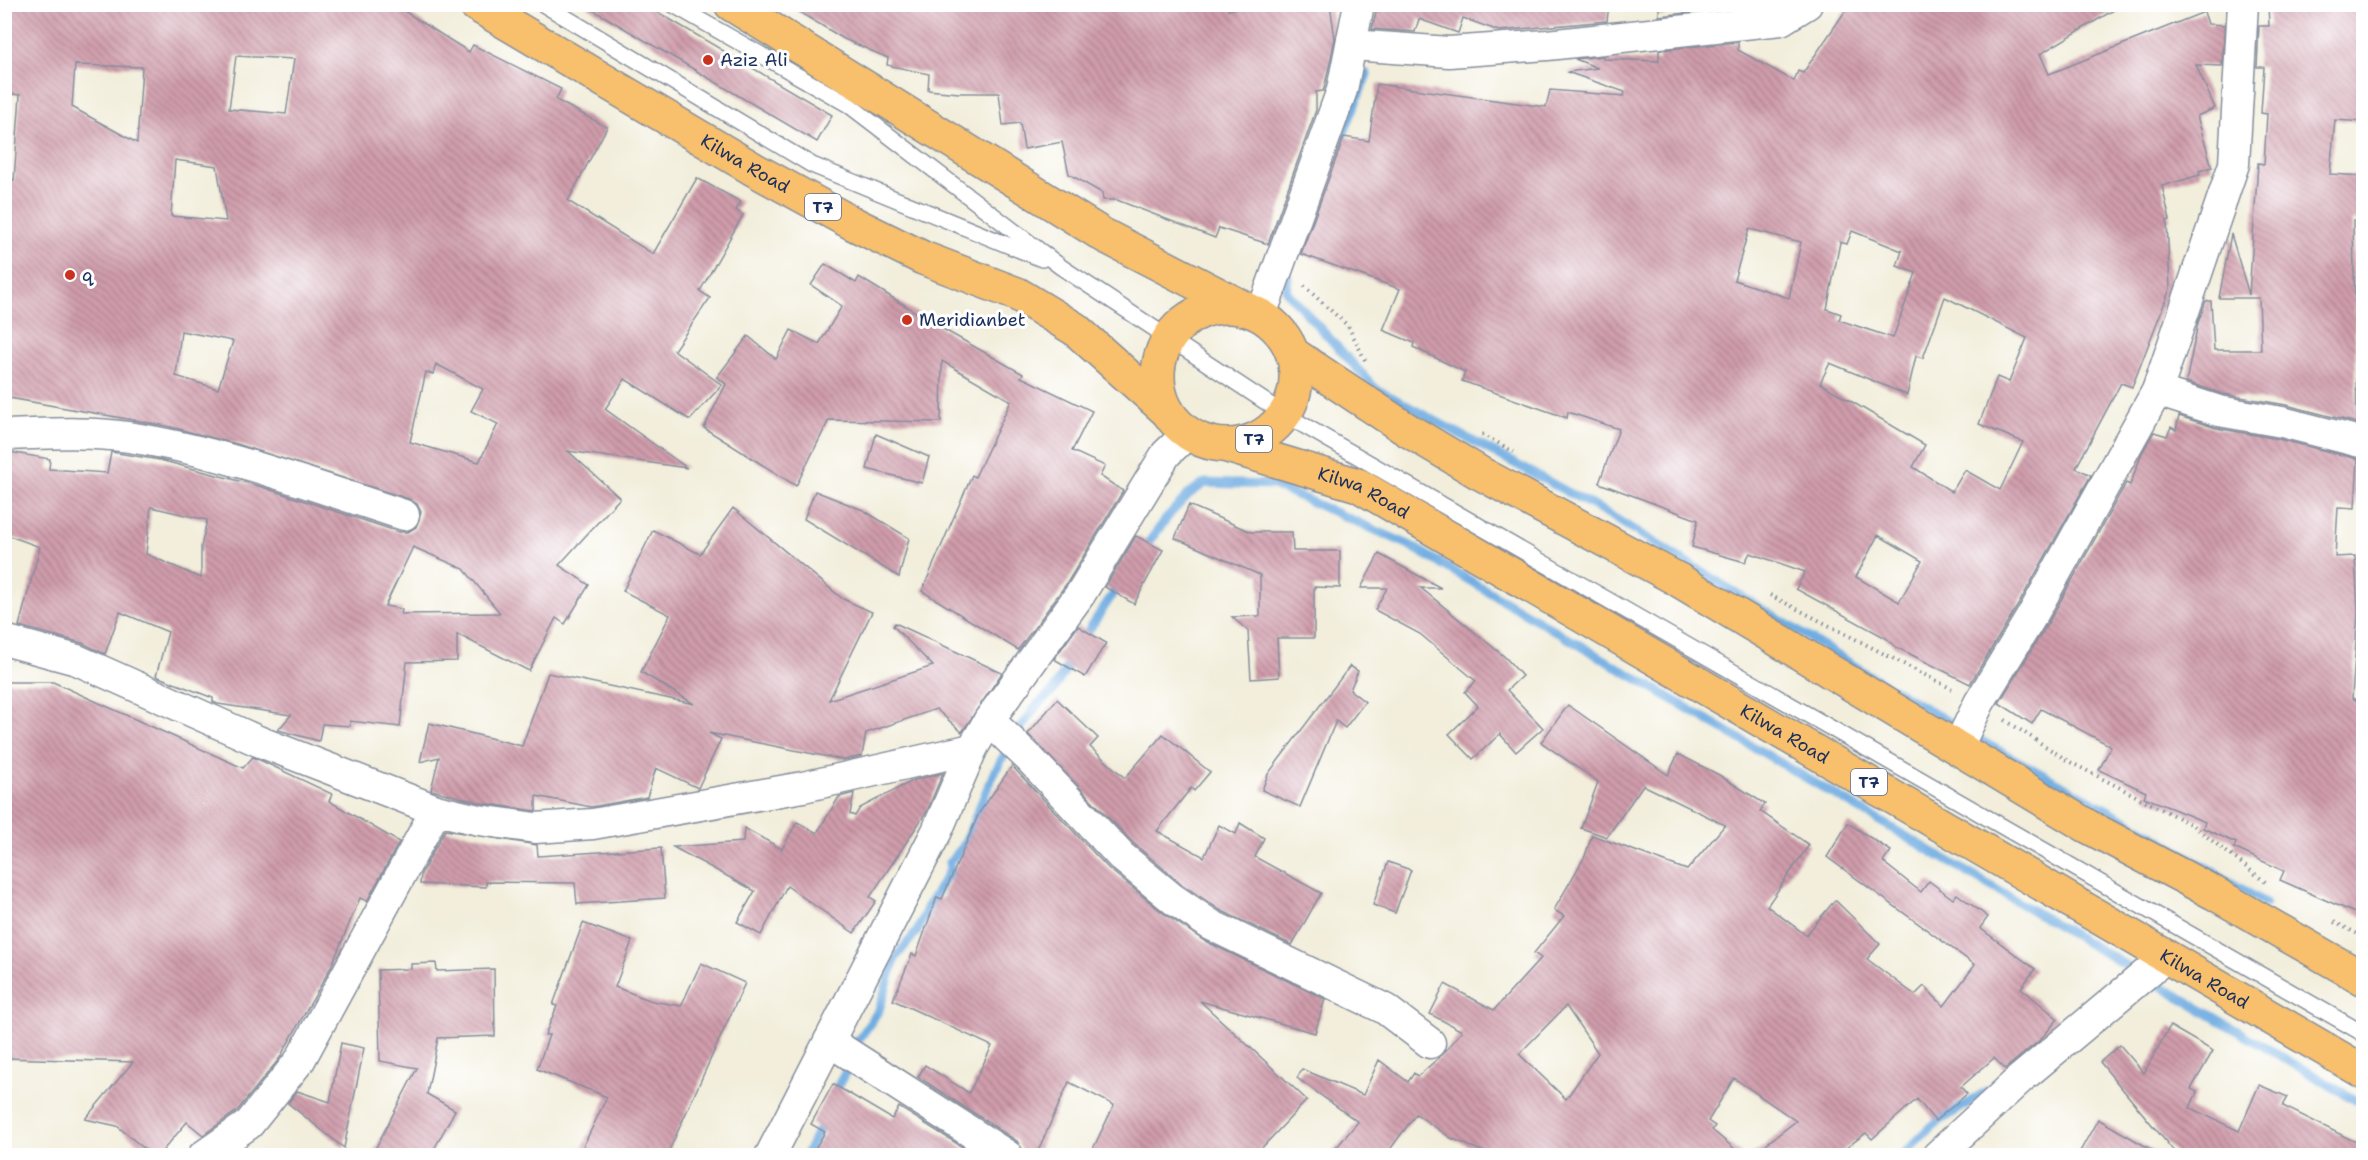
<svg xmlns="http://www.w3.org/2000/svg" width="2368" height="1160" font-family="'Shantell Sans',sans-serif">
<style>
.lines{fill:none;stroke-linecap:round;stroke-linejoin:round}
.stream{stroke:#71ade2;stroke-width:9}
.building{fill:url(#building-back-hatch);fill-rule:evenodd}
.lane-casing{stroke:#868e9c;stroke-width:18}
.street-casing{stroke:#868e9c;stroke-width:33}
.highway-casing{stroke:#868e9c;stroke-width:36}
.path{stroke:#868e9c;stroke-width:4;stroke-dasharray:1.5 4.5;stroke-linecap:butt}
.lane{stroke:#fff;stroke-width:15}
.street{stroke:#fff;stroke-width:30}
.highway{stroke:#f8bf6c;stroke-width:33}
.poi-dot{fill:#c8321e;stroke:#fff;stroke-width:2}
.labels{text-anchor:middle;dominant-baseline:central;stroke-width:6;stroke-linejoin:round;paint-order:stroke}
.shield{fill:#fff;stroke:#5f6d8e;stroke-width:1.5}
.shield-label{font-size:16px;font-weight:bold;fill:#1b2f5e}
.poi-label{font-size:18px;fill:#1b2f5e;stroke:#fff;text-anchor:start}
.street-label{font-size:18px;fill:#1b2f5e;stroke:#fff}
</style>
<defs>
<pattern id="building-back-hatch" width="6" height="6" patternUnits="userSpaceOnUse" patternTransform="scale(1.5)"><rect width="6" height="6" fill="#d09cab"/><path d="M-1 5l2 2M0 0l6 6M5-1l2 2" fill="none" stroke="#a8808e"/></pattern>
</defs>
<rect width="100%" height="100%" fill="#fff"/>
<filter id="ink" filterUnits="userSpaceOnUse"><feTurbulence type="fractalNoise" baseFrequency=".0167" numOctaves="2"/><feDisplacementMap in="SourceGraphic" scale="12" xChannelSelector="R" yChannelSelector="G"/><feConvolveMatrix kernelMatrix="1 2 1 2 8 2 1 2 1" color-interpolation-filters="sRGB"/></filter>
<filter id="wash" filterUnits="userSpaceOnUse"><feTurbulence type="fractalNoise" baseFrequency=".008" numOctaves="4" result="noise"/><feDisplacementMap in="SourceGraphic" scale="24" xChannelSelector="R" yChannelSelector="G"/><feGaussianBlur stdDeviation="1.35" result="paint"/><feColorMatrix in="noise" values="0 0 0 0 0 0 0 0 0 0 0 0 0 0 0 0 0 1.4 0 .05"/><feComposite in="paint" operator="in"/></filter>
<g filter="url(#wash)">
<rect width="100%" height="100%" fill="#f2eedb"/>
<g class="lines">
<g class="stream">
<path d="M1328 172 1367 74"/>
<path d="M1288 277 1286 291 1376 389 1603 511 1866 673 1974 737 2148 832 2265 903"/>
<path d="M1142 551 1170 514 1189 494 1205 483 1273 485 1409 545 2364 1105"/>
<path d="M1082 640 1121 582"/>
<path d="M832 1096 845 1073 849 1054 879 1010 895 958 918 930 928 906 950 870 949 862 963 847 993 775 1012 741 1037 705 1053 691 1072 658"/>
<path d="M805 1156 824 1120"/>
<path d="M1902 1156 1932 1126 1987 1091"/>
</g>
</g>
<g id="blocks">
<g class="building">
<path d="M14 4H107L151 9V4H393L469 52 473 45 561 89 556 100 607 127 568 201 653 254 697 178 741 202 736 210 743 215 700 291 710 298 674 350 722 385 690 420 625 379 605 409 687 468 568 451 620 498 559 565 589 585 565 624 556 618 529 671 457 634V661L407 662 400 727 350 721V726L322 724 319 741 278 730 291 715 218 704 213 702V698L156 676 168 632 120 612 105 654 82 643 19 626 40 547 4 534V476L9 452 50 459 49 469 107 473 111 452 160 460 262 487 399 532H408L416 527 421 512 417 504 409 499 237 444 167 426 4 397V178L14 180 20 95 4 93V36ZM236 56 294 59 286 114 229 109ZM75 65 142 67 137 143 72 107ZM175 160 217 166 226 221 171 216ZM181 331 233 341 218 389 176 376ZM436 364 483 389 471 411 498 424 479 462 410 442 426 372 433 374ZM151 507 207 520 201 547V578L146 554ZM413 547 464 569 500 613 401 614 402 609 385 606Z"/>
<path d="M583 4H644L832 115 817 142Z"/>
<path d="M786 4H1227L1228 10 1254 4H1330L1335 39 1325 85 1323 91 1316 92V110L1268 244 1219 228 1215 238 1117 200H1103L1102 193 1069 174 1062 142 1024 149 1020 123 1003 125 999 93H959L928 90 929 74 887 65 888 58 844 39Z"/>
<path d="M1378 4H1609L1607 21 1499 31 1463 18 1458 33 1419 19 1415 32 1372 29Z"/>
<path d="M1659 4H1739V7L1659 16Z"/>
<path d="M1850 4H2124L2040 54 2049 74 2204 12 2208 24 2225 25 2222 66 2196 65 2215 108 2197 116 2212 167 2199 171 2200 175 2162 186 2170 220 2167 221 2170 289 2132 387 2121 383 2076 468 2091 475 2018 605 1970 684 1896 647 1886 638 1796 589 1805 572 1750 553 1745 562 1692 547 1698 520 1599 483 1619 429 1568 412 1567 418 1462 381 1465 372 1413 347 1414 343 1383 330 1400 289 1301 254 1344 137 1369 141 1377 84 1546 107 1550 90 1624 96 1625 92 1567 72 1598 68 1575 59 1603 56V59L1659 61V50L1738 42V50L1794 81 1798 71 1803 73ZM1749 229 1801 242 1789 298 1734 280ZM1852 231 1902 251 1897 266 1916 273 1893 338 1839 320 1841 314 1827 309 1840 242 1847 244ZM1945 297 2027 338 2009 382 1997 377 1979 424 2023 442 2000 490 1965 470 1952 492 1913 467 1925 445 1820 383 1830 363 1907 395 1916 356 1923 358ZM1878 535 1922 561 1899 602 1856 577Z"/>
<path d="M2268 4H2364V122L2335 120 2330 174 2364 176 2360 221 2353 220 2357 423 2286 405 2223 394 2186 382 2198 323 2206 301H2211L2214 350H2261L2259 298H2219L2231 234 2249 295 2258 163 2264 164 2267 114 2261 113 2264 67H2257L2259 26H2269Z"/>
<path d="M825 264 856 283 859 277 943 329 1023 374 1021 377 1092 411 1072 451 1105 466 1100 476 1123 491 1067 583 1018 650 922 591 972 475 975 477 1011 401 942 361 941 422 829 420 796 486 704 428 726 384 717 377 748 336 776 359 791 330 819 344 842 306 811 285Z"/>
<path d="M2179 416 2216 428 2278 439 2358 459 2355 508 2338 507 2335 557 2355 556 2358 612 2352 698 2364 704V917L2280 880 2284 871 2234 848 2236 843 2203 828 2205 822 2144 797 2146 792 2099 770 2111 746 2041 709 2032 724 1999 703 2048 623 2126 483 2130 485 2142 453 2154 432 2167 436 2171 427 2176 430Z"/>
<path d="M876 434 929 457 922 483 867 469Z"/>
<path d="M815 491 863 510 909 538 899 577 804 519Z"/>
<path d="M1189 505 1251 532H1292L1293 551H1340V588L1314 587V638H1277L1279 677 1251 679 1248 631 1232 617 1260 616V575L1175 538Z"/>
<path d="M733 508 843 599 872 612 829 700 933 666 893 626 895 623 1002 673 962 732 936 709 866 733 862 756 844 760 709 733 721 739 698 788 656 768 647 797 591 807 536 796V811L482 803 431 790 439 757 420 762 429 723 522 746 548 673 694 704 641 672 670 615 623 591 653 530 700 554Z"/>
<path d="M1136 536 1163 550 1134 604 1105 587Z"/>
<path d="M1379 554 1441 588H1421L1506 658 1522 676 1507 690 1543 728 1516 752 1500 734 1473 759 1449 734 1478 706 1465 692 1476 681 1420 634 1375 610 1387 588H1361Z"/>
<path d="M1078 626 1106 643 1085 677 1054 659Z"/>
<path d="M1350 666 1358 671 1350 690 1365 702 1345 728 1336 721 1300 807 1262 790 1268 774Z"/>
<path d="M4 682H53L243 768 253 757 264 762 332 794 329 801 399 842 367 901 360 898 331 967 279 1059 237 1111 203 1135 187 1122 159 1155H152L117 1126 85 1119 133 1062 4 1058V796L9 751H4Z"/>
<path d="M1057 699 1098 738 1090 747 1125 778 1163 734 1210 772 1194 791 1191 788 1157 831 1204 857 1219 825 1236 834 1240 823 1264 838 1255 857 1321 893 1292 945 1220 910 1183 885 1133 843 1028 734Z"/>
<path d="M1568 705 1668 775 1678 754 1719 775 1765 804 1760 811 1809 845 1767 906 1806 935 1835 900 1880 944 1867 959 1915 995 1924 986 1944 1006 1975 965 1827 857 1848 823 1891 851 1883 862 1921 892 1929 881 1953 899 1957 894 1988 917 1980 928 2035 969 2021 988 2058 1019 2040 1040 2005 1069 1994 1058 1961 1087 1967 1094 1935 1121 1917 1099 1872 1139 1866 1133 1837 1155H1752L1796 1121 1734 1078 1708 1121 1715 1126 1712 1130 1742 1155H1491L1451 1138 1416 1114 1386 1155H1330L1358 1122 1297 1078 1302 1069 1363 1095 1379 1060 1408 1082 1414 1073 1418 1076 1443 1054 1462 1031 1430 1014 1445 984 1494 1010 1541 958 1534 953 1564 916 1554 910 1585 856 1592 835 1687 870 1725 825 1643 785 1607 837 1581 828 1598 782 1541 742ZM1566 1006 1598 1053 1566 1099 1519 1054Z"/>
<path d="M1012 766 1108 868 1162 912 1203 940 1325 999 1315 1033 1200 1001 1307 1100 1255 1155H1090L1114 1105 1069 1082 1036 1155H1025L1017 1141 918 1077 925 1065 969 1093 992 1046 893 1000 912 954 916 956 937 897 942 899 979 813Z"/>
<path d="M943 773 927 811 870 897 876 901 854 933 787 886 761 935 737 922 755 891 673 847 743 842 744 828 782 849 797 822 817 833 839 797 854 793 850 814 855 816 860 808 914 780Z"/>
<path d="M445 830 537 845 538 856 661 848 665 898 577 904 575 883 486 882V887L420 884 421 874Z"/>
<path d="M1388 862 1411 870 1395 913 1373 905Z"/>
<path d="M583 923 632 941 615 987 652 1001 681 1006 701 963 745 983 667 1155H579L607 1097 537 1069 549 1035H545L557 1006 553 1005Z"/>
<path d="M436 963 437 971 494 969 495 1036 438 1038 427 1094 455 1110 431 1155H372L417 1068 380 1061 378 970 411 969V964Z"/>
<path d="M2170 1026 2213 1051 2191 1089 2197 1092 2190 1108 2239 1131 2259 1085 2288 1097 2283 1106 2364 1146V1155H2177L2100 1062 2120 1045 2144 1073Z"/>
<path d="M341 1043 364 1048 344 1148 288 1103 297 1091 330 1102Z"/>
<path d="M833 1084 892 1119 899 1107 975 1155H811L825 1132 811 1124Z"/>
<path d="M2098 1119 2161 1155H2078Z"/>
</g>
</g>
</g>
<g filter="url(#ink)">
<use href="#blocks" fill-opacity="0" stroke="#868e9c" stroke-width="1.5"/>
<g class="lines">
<g class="lane-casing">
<g id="lane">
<path d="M543 4 812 165 1042 259"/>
<path d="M672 4 849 105 1061 267 1284 414 2364 1034"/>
</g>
</g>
<g class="street-casing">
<g id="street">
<path d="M1352 45 1449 52 1547 45 1781 20 1807 4"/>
<path d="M1261 315 1342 90 1359 4"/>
<path d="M2157 391 2219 411 2282 422 2364 443"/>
<path d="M4 435C45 434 87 431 128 437 222 451 313 486 404 515"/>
<path d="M4 640 77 660 258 741 436 810 479 820 535 828 593 824 803 787 972 749"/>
<path d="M989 720 1029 758 1121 856 1173 899 1211 925 1385 1009 1430 1043"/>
<path d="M1958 747 1979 703 2033 614 2157 391 2234 164 2243 4"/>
<path d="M829 1041 1008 1156"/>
<path d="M203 1156 249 1124 300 1060 436 810"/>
<path d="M770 1156 937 831 972 749 989 720 1081 593 1166 454 1188 433"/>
<path d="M1937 1156 2020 1079 2166 957"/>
</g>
</g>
<g class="highway-casing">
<g id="highway">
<path id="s1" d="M475 4 755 170 852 223 923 258 1017 294 1075 329 1167 411"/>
<path d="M731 4 1103 235 1246 309"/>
<circle cx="1227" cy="376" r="69"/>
<path d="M1293 354 1406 429 1478 472 1677 579 2087 826 2214 893 2364 979"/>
<path id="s2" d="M1224 445 1358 485 2364 1072"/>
</g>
</g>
<g class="path">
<path d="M435 4 445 10"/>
<path d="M1304 286 1348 326 1366 362"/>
<path d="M1482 434 1514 452"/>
<path d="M1770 595 1952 689"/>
<path d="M2005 720 2068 761 2192 825 2268 884"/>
<path d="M2334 922 2364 937"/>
</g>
<use href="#lane" class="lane"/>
<use href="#street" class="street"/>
<use href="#highway" class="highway"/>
</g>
</g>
<g class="poi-dot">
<circle cx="708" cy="60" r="6"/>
<circle cx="70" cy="275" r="6"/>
<circle cx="907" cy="320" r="6"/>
</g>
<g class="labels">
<g class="shield">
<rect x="805" y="194" width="36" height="26" rx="4.5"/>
<rect x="1236" y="426" width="36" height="26" rx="4.5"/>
<rect x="1851" y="769" width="36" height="26" rx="4.5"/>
</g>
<g class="shield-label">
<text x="823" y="207">T7</text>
<text x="1254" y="439">T7</text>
<text x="1869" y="782">T7</text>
</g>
<g class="poi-label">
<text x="720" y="60">Aziz Ali</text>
<text x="82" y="275">q</text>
<text x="919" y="320">Meridianbet</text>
</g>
<g class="street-label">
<text stroke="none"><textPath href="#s1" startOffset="314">Kilwa Road</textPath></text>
<text stroke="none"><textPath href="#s2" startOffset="148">Kilwa Road</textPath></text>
<text stroke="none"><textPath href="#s2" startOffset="634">Kilwa Road</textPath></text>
<text stroke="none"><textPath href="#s2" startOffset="1120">Kilwa Road</textPath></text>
</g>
</g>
<rect width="2368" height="1160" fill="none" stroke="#fff" stroke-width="24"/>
</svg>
